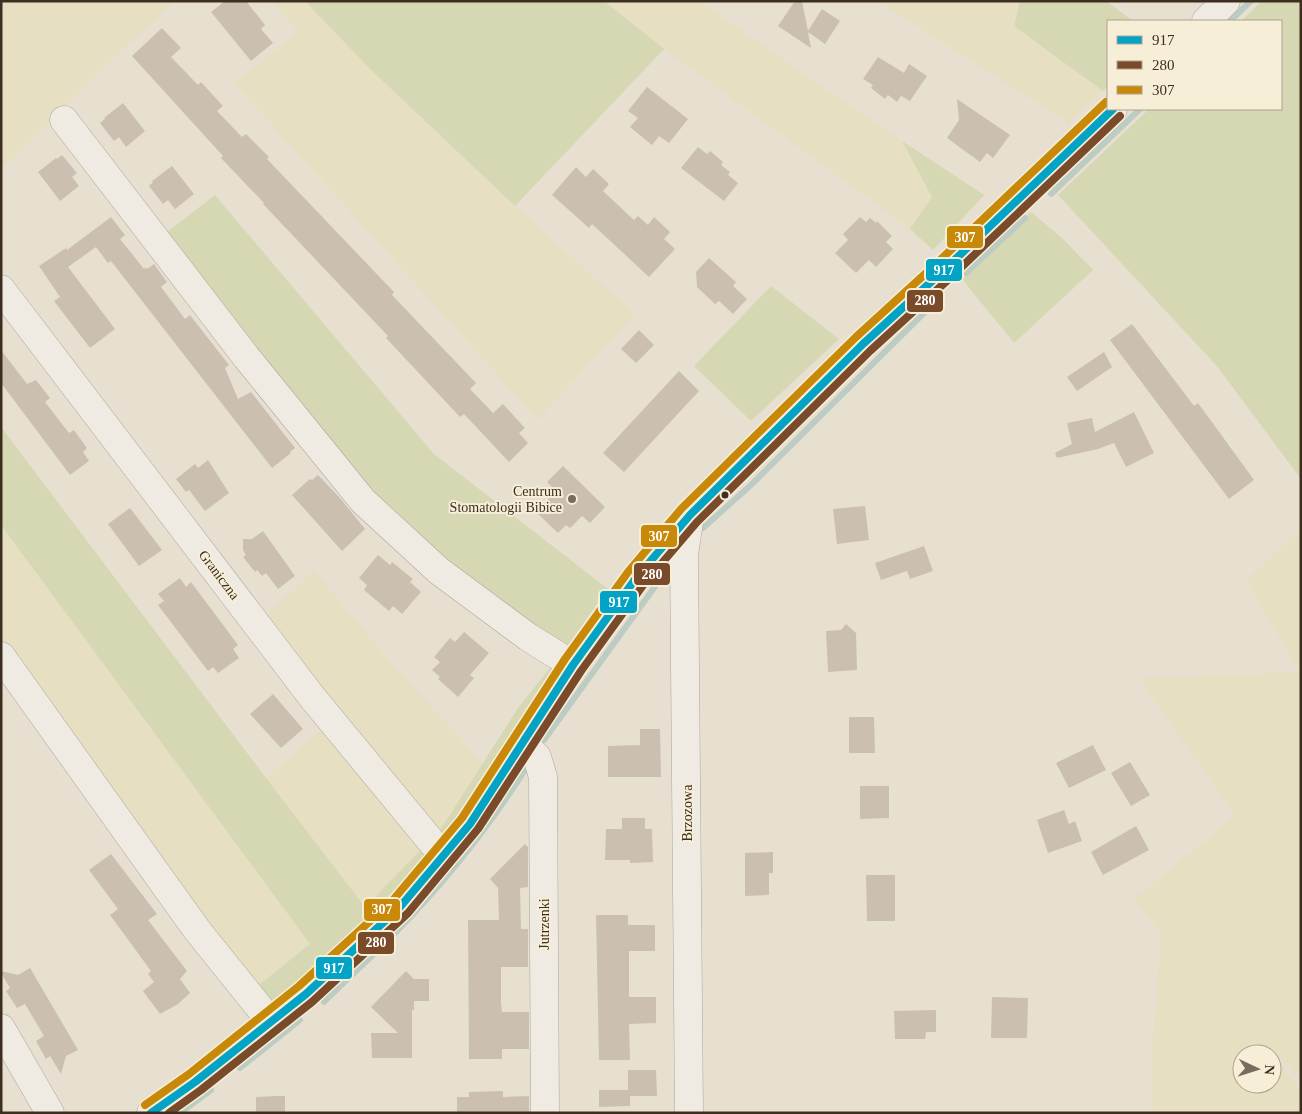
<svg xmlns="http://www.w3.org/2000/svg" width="1302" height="1114" font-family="Georgia,serif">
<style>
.farmland{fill:#e6dfc2;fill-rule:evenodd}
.green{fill:#d6d7b3}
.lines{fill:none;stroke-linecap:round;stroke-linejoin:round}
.stream{stroke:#bcccc2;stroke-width:6}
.building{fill:#cbbfb2}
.minor-casing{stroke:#ada599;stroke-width:29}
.minor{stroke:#efebe3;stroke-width:28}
.bus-1-casing{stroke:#f7eed8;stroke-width:11}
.bus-2-casing{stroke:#f7eed8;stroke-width:11}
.bus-3-casing{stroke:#f7eed8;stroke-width:11}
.bus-1{stroke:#03a3c5;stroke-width:8}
.bus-2{stroke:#7a4b2a;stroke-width:8}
.bus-3{stroke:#c88808;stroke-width:8}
.bus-dot{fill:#3d2e20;stroke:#f7eed8;stroke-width:2}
.poi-dot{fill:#786c5e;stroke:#f7eed8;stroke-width:2}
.labels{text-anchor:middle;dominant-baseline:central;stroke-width:4;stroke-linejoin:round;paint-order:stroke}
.poi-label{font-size:14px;fill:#3d2e20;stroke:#f7eed8;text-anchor:end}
.street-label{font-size:14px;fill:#3d2e20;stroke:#f7eed8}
.line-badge{stroke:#f7eed8;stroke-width:2}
.badge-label{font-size:14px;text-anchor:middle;font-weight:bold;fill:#fff}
</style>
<rect width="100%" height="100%" fill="#e7e0d1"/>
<g class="farmland">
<path d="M1 1H176L109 62 1 169Z"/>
<path d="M272 1H305L369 68 515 206 635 314 538 420 234 83 298 32Z"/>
<path d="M604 1H699L902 141 932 197 910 229 664 49Z"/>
<path d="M878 1H1020L1014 26 1103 91 1069 124Z"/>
<path d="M1 525 310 944 254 989 126 820 1 640Z"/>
<path d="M1301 529V1080L1271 1049 1301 1092V1113H1151V1066L1161 933 1134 899 1235 816 1139 678 1299 672 1246 580ZM1242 1054H1272V1084H1242Z"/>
<path d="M314 570 387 658 483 763 439 832 365 907 266 778 339 714 264 618Z"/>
</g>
<g class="green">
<path d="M305 1H604L664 49 515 206 369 68Z"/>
<path d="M1020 1H1106L1133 21H1108V86L1103 91 1014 26Z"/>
<path d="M1262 1H1301V479L1216 365 1058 195 1149 109H1281V21H1241Z"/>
<path d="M902 141 984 195 933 250 910 229 932 197Z"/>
<path d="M215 195 434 454 608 589 566 648 457 570 383 508 166 233Z"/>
<path d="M1031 212 1063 239 1093 270 1014 343 962 279Z"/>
<path d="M771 286 839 339 751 421 694 366Z"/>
<path d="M1 427 266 778 365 907 439 832 518 708 553 664V668L433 852 341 943 257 1015 254 989 310 944 1 525Z"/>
</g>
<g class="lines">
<g class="stream">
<path d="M1230 21 1251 1"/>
<path d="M1051 194 1140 109"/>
<path d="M966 273 1025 218"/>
<path d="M703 528 752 484 941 296"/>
<path d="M544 740 667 570"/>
<path d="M324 1002C347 979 372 957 395 933 443 884 488 828 525 770"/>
<path d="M240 1068 300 1020"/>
<path d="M180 1113 211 1090"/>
</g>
</g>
<g class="building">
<path d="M225 1H246L265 25 261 29 273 43 251 61 211 12Z"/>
<path d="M795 1H802L808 31 822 9 840 21 825 44 808 32 811 48 778 26Z"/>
<path d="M162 28 181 48 171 57 198 85 201 82 223 106 217 111 242 137 246 134 269 157 267 159 394 292 392 295 476 383 470 389 493 413 503 404 525 428 519 433 528 443 509 462 464 414 460 417 386 338 388 336 263 204 264 203 221 158 223 156 132 56Z"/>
<path d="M878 57 904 73 909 64 927 76 910 101 901 96 897 102 888 95 885 99 871 88 873 85 863 79Z"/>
<path d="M647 87 688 119 669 143 659 136 652 145 630 127 638 118 628 111Z"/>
<path d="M957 99 1010 135 993 158 987 153 980 162 947 138 959 120Z"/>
<path d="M123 103 145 131 126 147 119 137 114 141 100 123 105 119 104 118Z"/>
<path d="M698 147 707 154 710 151 723 162 721 165 730 172 728 175 738 183 724 201 681 168Z"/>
<path d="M62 155 77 173 72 177 79 186 60 201 38 172 56 158 57 159Z"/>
<path d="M172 166 194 194 175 209 168 200 163 204 149 186 153 182 152 181Z"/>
<path d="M576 167 586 177 593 169 609 184 603 191 634 220 638 216 648 225 654 217 670 232 664 239 675 249 649 277 592 224 589 228 552 195Z"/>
<path d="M111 217 125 235 120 239 144 269 146 267 147 269 154 264 167 282 161 287 185 319 190 315 229 365 225 368 238 399 251 392 295 448 290 452 291 453 272 468 111 261 108 263 96 247 68 267 115 329 90 348 54 301 60 297 39 266 66 248 67 250Z"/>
<path d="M860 217 866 222 870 218 876 223 877 221 892 236 886 242 893 249 876 267 869 260 856 273 835 253 848 240 843 234Z"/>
<path d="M709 258 736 282 733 286 747 299 733 314 719 301 715 304 697 287 696 272Z"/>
<path d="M1132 324 1194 406 1198 403 1254 480 1229 499 1110 340Z"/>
<path d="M639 330 654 345 636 363 621 349Z"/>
<path d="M1 350 27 384 36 380 50 398 45 402 69 433 74 430 87 448 83 452 89 461 70 475 1 383Z"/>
<path d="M1104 352 1112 367 1077 391 1067 377Z"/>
<path d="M679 371 699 391 624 472 603 453Z"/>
<path d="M1134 412 1154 453 1126 467 1114 443 1098 449 1057 458 1055 453 1072 444 1067 423 1092 418 1095 432Z"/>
<path d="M208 460 229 493 205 511 189 490 186 492 176 479 195 464 198 468Z"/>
<path d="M563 466 605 507 590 523 582 516 570 528 566 525 558 533 536 512 556 491 547 482Z"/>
<path d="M318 475 340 498 365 529 342 551 292 495 310 479 312 480Z"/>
<path d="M865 506 869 540 837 544 833 509Z"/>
<path d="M130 508 162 550 139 566 108 524Z"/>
<path d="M263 531 295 576 278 589 266 573 262 576 257 570 255 572 243 557 246 555 243 550V539H252Z"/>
<path d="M924 546 933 571 910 579 907 571 881 580 875 563Z"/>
<path d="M378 555 390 565 392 562 413 579 410 582 421 592 402 614 393 606 389 611 364 590 367 585 359 578Z"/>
<path d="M180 578 186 587 191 582 238 645 233 649 239 658 218 673 213 667 208 671 158 605 164 601 158 594Z"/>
<path d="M846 624 856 633 857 670 828 672 826 631 841 630Z"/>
<path d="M464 632 489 653 470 675 474 678 458 697 438 679 440 677 432 670 440 662 434 657 450 638 455 642Z"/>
<path d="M273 694 303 729 281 748 250 714Z"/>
<path d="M849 717H874L875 753H849Z"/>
<path d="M640 729H660L661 777H608V746L640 745Z"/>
<path d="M1093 745 1106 770 1069 788 1056 763Z"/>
<path d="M1130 762 1150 795 1131 806 1111 773Z"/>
<path d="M860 786H889V818L860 819Z"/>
<path d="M1064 810 1069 824 1075 821 1082 841 1048 853 1037 820Z"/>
<path d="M622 818H645V829H652L653 862 630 863V860H605L606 829H622Z"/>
<path d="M1136 826 1149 850 1103 875 1091 852Z"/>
<path d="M525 844 528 847V887L520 888 521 929H528V967H501V1003L502 1012H529V1049H502V1059H469L468 920H499L498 888 490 879Z"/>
<path d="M773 852V873H769V895L745 896V853Z"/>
<path d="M111 854 157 914 148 920 187 971 180 979 190 993 178 1004 160 1014 143 991 154 982 148 974 151 971 110 915 118 909 89 870Z"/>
<path d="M866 875H895V921H867Z"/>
<path d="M596 915H628V925H655V951H629V997H656V1023L629 1024 630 1060H599Z"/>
<path d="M30 968 78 1050 66 1056 61 1074 50 1056 46 1059 36 1041 44 1036 25 1004 17 1008 6 991 10 988 1 973V971L18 975Z"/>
<path d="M406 971 414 979H429V1001H414V1010H412V1058H372L371 1033H398L371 1007Z"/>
<path d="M992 997 1028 998 1027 1038H991Z"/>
<path d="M936 1010V1032H926L925 1039H895L894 1011Z"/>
<path d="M628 1070H656L657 1096H630V1106L599 1107V1090H628Z"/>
<path d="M503 1091V1097L529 1096V1113H457V1097H469V1092Z"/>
<path d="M277 1096H285V1113H256V1097Z"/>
</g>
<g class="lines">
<g class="minor-casing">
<g id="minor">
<path d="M1206 21 1226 1"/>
<path d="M64 120 247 358 363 501 439 571 528 637 573 665"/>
<path d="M1 289 312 697 444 857"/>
<path d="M1 656 197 930 271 1022"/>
<path d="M522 742 537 757 543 777 545 1113"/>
<path d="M1 1028 50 1113"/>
<path d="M151 1113 195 1082 306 994 400 907 470 824 573 665 636 578 690 515 863 344 943 271 1113 109"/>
<path d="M689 1113 684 554 690 515"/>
</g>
</g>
<use href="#minor" class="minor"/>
<g class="bus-1-casing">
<path id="bus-1" d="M151 1113 195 1082 306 994 400 907 470 824 573 665 636 578 690 515 863 344 943 271 1113 109"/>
</g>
<g class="bus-2-casing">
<path id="bus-2" d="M169 1113 201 1090 312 1002 408 913 478 829 581 671 644 584 697 522 870 351 950 278 1120 116"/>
</g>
<g class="bus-3-casing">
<path id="bus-3" d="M145 1105 189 1074 299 986 393 900 462 818 565 659 628 572 682 508 856 337 936 264 1106 102"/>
</g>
<use href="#bus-1" class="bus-1"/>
<use href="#bus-2" class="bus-2"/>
<use href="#bus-3" class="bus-3"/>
</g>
<circle class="bus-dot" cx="725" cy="495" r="4.5"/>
<circle class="poi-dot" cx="572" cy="499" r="5"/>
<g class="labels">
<g class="poi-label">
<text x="562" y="491">Centrum<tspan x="562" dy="16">Stomatologii Bibice</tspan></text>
</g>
<g class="street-label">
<text transform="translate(219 575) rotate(53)">Graniczna</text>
<text transform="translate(687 813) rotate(-90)">Brzozowa</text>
<text transform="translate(544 924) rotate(-90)">Jutrzenki</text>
</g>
</g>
<g class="line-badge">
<rect x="946" y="225" width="38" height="24" rx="5" fill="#c88808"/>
<rect x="925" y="258" width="38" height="24" rx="5" fill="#03a3c5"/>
<rect x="906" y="289" width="38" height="24" rx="5" fill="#7a4b2a"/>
<rect x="640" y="524" width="38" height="24" rx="5" fill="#c88808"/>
<rect x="633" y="562" width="38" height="24" rx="5" fill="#7a4b2a"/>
<rect x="599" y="590" width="39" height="24" rx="5" fill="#03a3c5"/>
<rect x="363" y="898" width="38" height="24" rx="5" fill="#c88808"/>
<rect x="357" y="931" width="38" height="24" rx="5" fill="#7a4b2a"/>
<rect x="315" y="956" width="38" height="24" rx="5" fill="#03a3c5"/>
</g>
<g class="badge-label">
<text x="965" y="242">307</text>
<text x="944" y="275">917</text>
<text x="925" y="305">280</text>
<text x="659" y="541">307</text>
<text x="652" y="579">280</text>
<text x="619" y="607">917</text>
<text x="382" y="914">307</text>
<text x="376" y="947">280</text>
<text x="334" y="973">917</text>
</g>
<rect width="1302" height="1114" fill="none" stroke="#3d2e20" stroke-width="5"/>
<rect x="1107" y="20" width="175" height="90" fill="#f7eed8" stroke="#ada18e"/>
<rect x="1117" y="36" width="25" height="8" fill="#03a3c5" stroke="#ada18e"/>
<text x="1152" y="45" font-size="15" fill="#3d2e20">917</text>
<rect x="1117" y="61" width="25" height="8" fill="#7a4b2a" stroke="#ada18e"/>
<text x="1152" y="70" font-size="15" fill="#3d2e20">280</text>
<rect x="1117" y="86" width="25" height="8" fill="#c88808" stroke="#ada18e"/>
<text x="1152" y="95" font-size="15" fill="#3d2e20">307</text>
<g transform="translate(1257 1069) rotate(94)"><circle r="24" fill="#f7eed8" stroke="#ada18e"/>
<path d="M0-4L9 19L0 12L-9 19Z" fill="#786c5e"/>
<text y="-8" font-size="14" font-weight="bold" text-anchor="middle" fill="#3d2e20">N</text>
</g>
</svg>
